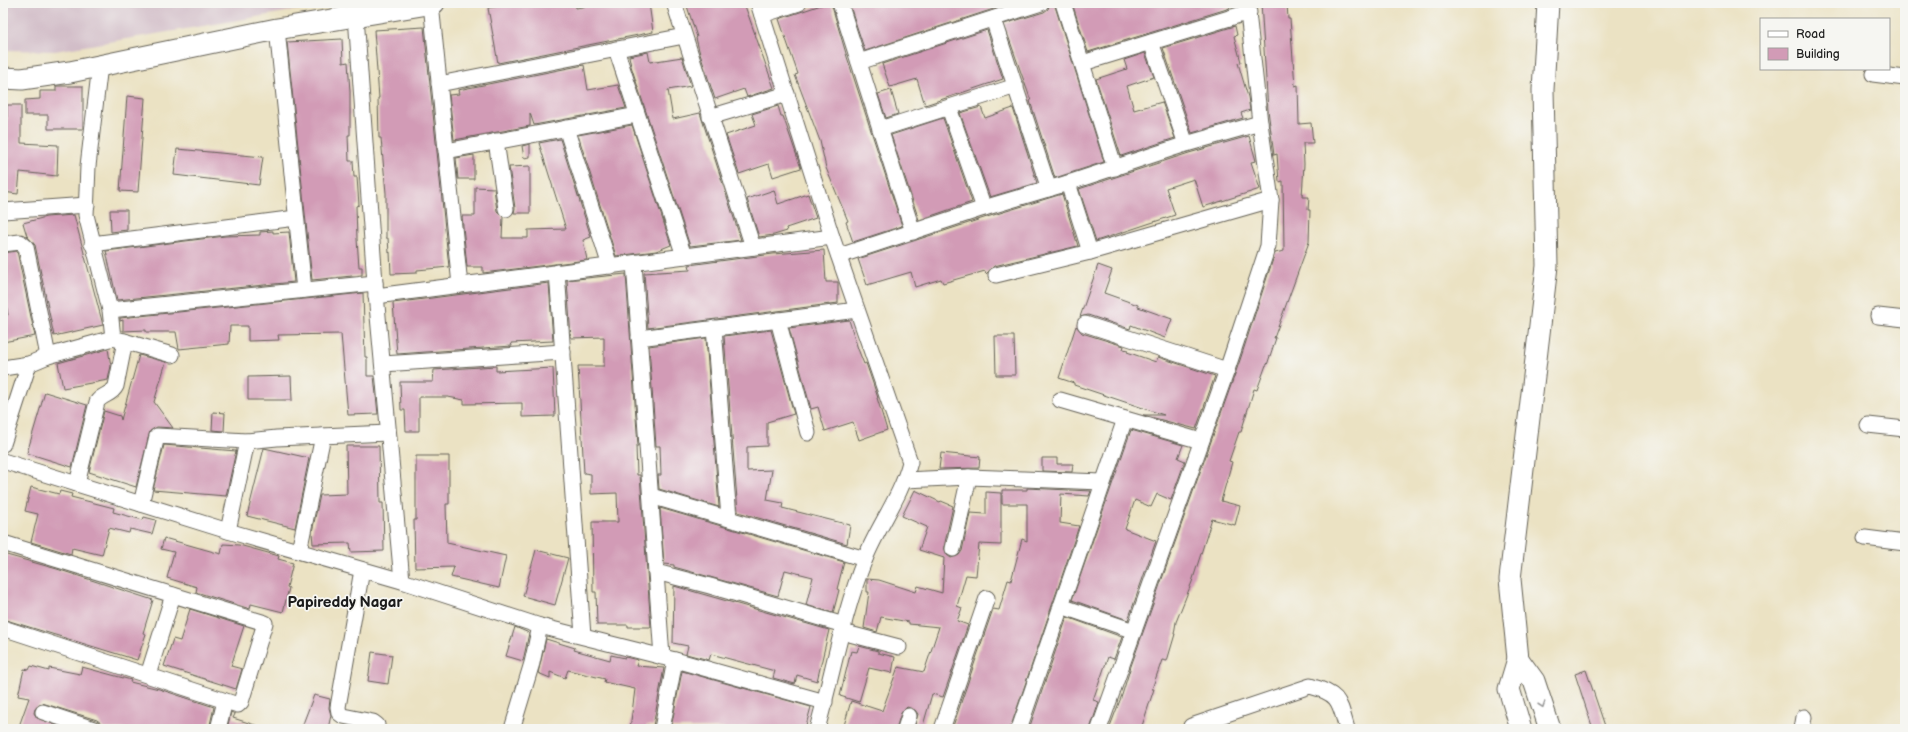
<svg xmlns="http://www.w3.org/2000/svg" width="1908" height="732" font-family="'Balsamiq Sans',sans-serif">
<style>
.industrial{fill:#d2bdc8}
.building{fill:#d29bb6}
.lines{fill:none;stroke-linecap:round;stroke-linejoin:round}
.street-casing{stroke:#646156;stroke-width:17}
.secondary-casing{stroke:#646156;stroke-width:23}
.street{stroke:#fff;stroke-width:15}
.secondary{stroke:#fff;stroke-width:21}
.oneway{stroke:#999}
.labels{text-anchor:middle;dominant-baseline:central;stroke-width:3.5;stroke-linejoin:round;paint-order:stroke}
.neighbourhood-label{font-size:15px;font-weight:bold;fill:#1c1c1c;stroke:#f6f6f2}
</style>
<rect width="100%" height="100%" fill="#f6f6f2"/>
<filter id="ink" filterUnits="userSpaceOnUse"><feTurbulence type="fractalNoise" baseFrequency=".025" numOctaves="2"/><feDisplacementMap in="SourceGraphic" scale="8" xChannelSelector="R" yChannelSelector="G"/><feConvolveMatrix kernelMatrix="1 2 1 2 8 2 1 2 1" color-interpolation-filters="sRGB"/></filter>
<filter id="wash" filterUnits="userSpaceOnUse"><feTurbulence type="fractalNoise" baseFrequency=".012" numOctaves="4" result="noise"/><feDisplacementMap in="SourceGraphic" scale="16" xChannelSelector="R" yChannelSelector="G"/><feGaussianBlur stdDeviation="0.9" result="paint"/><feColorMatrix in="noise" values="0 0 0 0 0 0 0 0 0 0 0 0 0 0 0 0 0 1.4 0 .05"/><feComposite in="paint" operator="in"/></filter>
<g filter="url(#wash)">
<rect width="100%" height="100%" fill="#ebe2c3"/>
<path class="industrial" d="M3 3H339L55 51 3 50Z"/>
<g id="blocks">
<g class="building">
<path d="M518 3H575L576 8 605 3H649L653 32 498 63 488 8Z"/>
<path d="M686 3H744L774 88 747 97 744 89 715 99 700 54 696 38 697 37Z"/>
<path d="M827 3H831L847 57 902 226 853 242 846 222 848 221 826 168 820 141 795 75 798 74 779 19Z"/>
<path d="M849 3H1012L865 51Z"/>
<path d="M1050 3H1054L1104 162 1055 178 1030 101H1031L1004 24 1044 12 1048 9Z"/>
<path d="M1072 3H1228L1230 8 1088 52Z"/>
<path d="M1261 3H1287L1288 19H1290L1295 86 1298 85 1299 124 1311 123 1313 143H1303L1304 164 1302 197H1309L1308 210H1310L1309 242 1274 338H1276L1267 365H1266L1257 390 1254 389 1241 432H1239L1229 461 1232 462 1221 501 1240 506 1235 525 1212 519 1192 582 1176 622 1174 634H1175L1167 661 1162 660 1152 689H1154L1141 729H1109L1122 695 1131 666 1240 360 1275 253 1284 251 1283 181 1279 182 1277 154 1274 155 1268 110Z"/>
<path d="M1235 26 1237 35 1234 36 1241 62 1238 63 1248 97 1250 110 1241 113 1243 118 1192 133 1163 48Z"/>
<path d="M424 27 449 267 417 270V273L391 274 390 252 389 253 388 238H386V193L381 138H379L378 98H379L374 30Z"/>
<path d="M987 30 1003 79 925 105 917 79 890 87 882 64Z"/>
<path d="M342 39 343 63 348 62 350 92V135H348L349 161H353L354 177H357L359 205 356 206 357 239 359 267H362V275L312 280 287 42Z"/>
<path d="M648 52 650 62 682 57 691 86 668 90 673 119 700 113 741 240 690 246 631 66 629 56Z"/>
<path d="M1145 53 1154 77 1127 86 1134 110 1162 102 1175 138 1121 156 1096 79 1127 69 1124 60Z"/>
<path d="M584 65 588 90 618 85 626 108 534 125 530 113V126L454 140 449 95 459 94 458 90Z"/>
<path d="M56 86H83V129H48V115H25V100L40 99V91H56Z"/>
<path d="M891 90 898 114 886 118 878 94Z"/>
<path d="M127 96 145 98 138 192 120 191Z"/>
<path d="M7 105H21V143L58 145 57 176 20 172 18 194 3 192 6 171H4L3 119H7Z"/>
<path d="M778 106 781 116H783L801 168 773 177 769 164 739 174 726 135 756 125 752 114Z"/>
<path d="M981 107 985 118 1013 108 1037 183 990 197 960 113Z"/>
<path d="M943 118 972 202 919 220 891 135Z"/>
<path d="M632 125 671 245 656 251 616 256 578 135Z"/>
<path d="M1249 136 1256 161 1251 162 1260 189 1203 207 1194 179 1166 188 1175 215 1096 241 1079 189 1189 153Z"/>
<path d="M560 139 591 237 583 240 587 260 483 273V267H467L462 216H475V187L494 188 497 211 503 217 502 238H528V230L566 229 539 143Z"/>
<path d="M530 144V157L524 158 522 146Z"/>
<path d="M177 149 263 157 259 185 174 175Z"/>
<path d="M474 155V179H458L456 158Z"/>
<path d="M530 166V213H514L515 208 509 167Z"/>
<path d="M774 190 778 204 808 194 816 218 786 228 787 231 774 235 759 237 747 199Z"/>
<path d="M1062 194 1078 246 994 266 986 274 985 271 943 283 941 279 915 287 911 272 867 285 858 259 987 217Z"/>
<path d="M110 210H127V230L111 232Z"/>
<path d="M74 215 103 325 54 336 35 245 27 236 23 223 46 217Z"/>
<path d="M273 231V233L289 232 294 282 117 300 106 251 225 236 260 235V232Z"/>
<path d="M824 250 826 282H838V303L648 328 644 273 690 270 689 265 773 254Z"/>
<path d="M17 251 35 336 3 342V316L8 315 3 285V253Z"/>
<path d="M1098 265 1112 270 1104 293 1138 305V307L1172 319 1165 338 1131 325 1130 329 1088 315 1080 317Z"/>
<path d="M626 274 638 446H636L637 475H640L651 627H628V625H597L596 592H593L592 522H618L617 493 591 494V474L584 473 578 366H604V337L571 338 567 280Z"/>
<path d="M549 283 553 341 511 343 512 346 397 354 393 303Z"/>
<path d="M363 293 365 357H367V376H374L378 414 348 415 341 334 278 335 279 340 248 341V326H230L229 344 179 349 176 332H146V330L123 331V320L120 321V318Z"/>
<path d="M849 320 858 349 864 364 866 363 878 398H877L887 430 859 440 853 422 825 431 818 407 811 409 789 328Z"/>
<path d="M1076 326 1082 333 1124 346 1123 349 1128 350 1127 352 1156 362 1158 357 1215 376 1196 429 1143 415H1164L1074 385V383L1059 378Z"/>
<path d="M771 330 794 414 767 422V446L747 447V471L772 470 767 500 783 503 782 508 850 525 847 544 738 512 724 336Z"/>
<path d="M995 336H1014L1015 375H996Z"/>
<path d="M706 338 719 507 659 489 658 475H661L660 446H656L649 346Z"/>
<path d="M108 349 111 366 108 380 63 388 58 363Z"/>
<path d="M139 355 166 362 154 402 173 428 157 427 150 431 136 487 89 472 104 411 120 416 121 420Z"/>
<path d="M496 366V371L553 368 555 416 522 417V403L464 404V400L448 397H419V431H406L405 410H401L400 382H433L434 370Z"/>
<path d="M291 376 292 400H248V377Z"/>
<path d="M45 392 87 405 72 467 27 453Z"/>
<path d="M213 412 225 413 224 431 212 430Z"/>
<path d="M1131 430 1183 445 1178 458 1185 461 1171 500 1157 494 1151 507 1135 500 1125 529 1156 541 1128 620 1072 600Z"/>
<path d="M164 445 236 451 226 496 153 490Z"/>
<path d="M346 446H379L380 503H383L384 551 351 552 350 543 313 544 312 532 320 495 347 494Z"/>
<path d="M264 448 309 458 295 528 247 516Z"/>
<path d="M941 453 980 457 979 468 939 469Z"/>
<path d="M416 456H449V504H446L447 543 506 556 499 588 451 577 454 567 415 568 414 520H416Z"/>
<path d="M1042 458H1057V464H1073L1072 472 1042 471Z"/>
<path d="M31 487 59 494 60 491 72 494 71 497 114 508 113 512 143 520 144 517 156 520 152 534 130 529 129 533 109 528 102 555 72 548 71 554 31 542 38 514 25 511Z"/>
<path d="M1027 488 1091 491 1089 496 1061 494 1060 523 1079 526 1010 729H952L993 609 999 610 1008 580 1011 581 1022 539 1027 541V504H1002V490H1027Z"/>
<path d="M915 490 940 502 941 501 953 506 944 547 947 555 951 558 959 555 962 551 970 513 986 514V492L1001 493V545L979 544 976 576 966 575 957 606 962 608 957 621 968 625 943 697 932 694 922 729H914L918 714 915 710 907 707 901 713 896 729H843L851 701 882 711 898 667 924 672 939 627 909 624V622L881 617 877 632 864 628 869 592H867V579L879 580 916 592 918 586 942 593 944 558 919 550 927 527 902 516Z"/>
<path d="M660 508 844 562 837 589 839 590 833 613 806 605 813 577 785 570 778 596 674 567V565L664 564Z"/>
<path d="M164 538 221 554 223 544 239 545 279 556 278 559 293 563 287 587 289 588 283 612 251 604 250 609 196 592 197 587 167 578 174 552 161 549Z"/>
<path d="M536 550 568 558 555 605 523 596Z"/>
<path d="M3 554 57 569 153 600 143 633 146 634 137 660 3 619Z"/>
<path d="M674 586 829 630 817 681 797 675 795 684 773 678 775 671 711 654 709 660 686 654 688 646 673 643Z"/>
<path d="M190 609 244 626 231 666 242 669 236 689 164 666 173 639 180 641Z"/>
<path d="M1067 617 1122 637 1114 659 1108 657 1093 700 1099 702 1090 729H1029Z"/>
<path d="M515 627 529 633 523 661 506 656Z"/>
<path d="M546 639 575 648 574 650 610 660 611 655 625 658V657L638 660 636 666 664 668 653 726 647 725 646 729H630L635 689 604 682 605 679 568 670 565 678 550 672V678L538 673Z"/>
<path d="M859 646 878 651V653L895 657 892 673 869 668 859 702 840 696 851 651 857 652Z"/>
<path d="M372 652 392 655 388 684 368 681Z"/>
<path d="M31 666 49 671V668L80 674 82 667 131 680 130 682 159 689 214 707 209 729H103L101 723 97 720 42 703 35 709 34 713 37 718 66 729H18L29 698 18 696 24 669 29 670Z"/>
<path d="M1586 670 1606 729H1593L1575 674Z"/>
<path d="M682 671 811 707 805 729 671 728Z"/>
<path d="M314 695 330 699 329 708 331 715 328 729H301Z"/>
<path d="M231 712 235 714 233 718 258 726 257 729H227Z"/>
</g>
</g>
</g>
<g filter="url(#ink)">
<use href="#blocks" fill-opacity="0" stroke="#646156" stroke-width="1"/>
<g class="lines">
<g class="street-casing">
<g id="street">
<path d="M674 3 753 247"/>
<path d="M758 3 832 237 910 462C901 497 878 526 865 559 843 613 833 673 817 729"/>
<path d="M840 3 913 232"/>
<path d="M1063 3 1115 168"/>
<path d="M431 4 460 285"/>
<path d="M762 15 799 3"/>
<path d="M356 16 375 283 402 581"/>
<path d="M993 19 1049 189"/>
<path d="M277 29 304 290"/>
<path d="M1151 42 1186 144"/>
<path d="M616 49 684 256"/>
<path d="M859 62 1041 3"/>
<path d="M1083 63 1249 12"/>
<path d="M100 65 88 166 86 215 110 310 113 338"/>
<path d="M1873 74 1905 78"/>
<path d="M439 84 684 36"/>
<path d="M949 108 984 208"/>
<path d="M710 117 787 94"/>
<path d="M566 128 610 266"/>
<path d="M880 129 1016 86"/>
<path d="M496 141 506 209"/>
<path d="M446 151 637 115"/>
<path d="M1068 183 1090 252 1271 200"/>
<path d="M3 211 87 205"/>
<path d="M3 244 20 242 26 247 48 356"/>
<path d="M92 244 296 218"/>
<path d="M839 256 984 208 1068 183 1186 144 1260 123"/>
<path d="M634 263 662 657"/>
<path d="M557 272 583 636"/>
<path d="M996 275 1090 252"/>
<path d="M376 296 832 237"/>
<path d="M110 310 375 283"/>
<path d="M1878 316 1905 319"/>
<path d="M778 320 808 433"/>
<path d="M1085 324 1227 370"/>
<path d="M714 328 729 518"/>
<path d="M639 338 857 310"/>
<path d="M383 364 563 352"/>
<path d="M3 368 29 364 48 356 113 338 172 355"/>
<path d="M1060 400 1201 441"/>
<path d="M1868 425 1905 429"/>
<path d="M3 444 29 364"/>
<path d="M3 461 228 531 402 581 540 626 675 660 825 702"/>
<path d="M905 480 969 477 1102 482"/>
<path d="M77 484 97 402C102 394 112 395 116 386L125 341"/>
<path d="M651 496 865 559"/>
<path d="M141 504 157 436 247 441"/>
<path d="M228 531 247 441 277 438 388 433"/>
<path d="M1865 538 1905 543"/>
<path d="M3 543 265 623 241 702 238 705 3 628"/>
<path d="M953 549 969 477"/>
<path d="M299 551 323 436"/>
<path d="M362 570 338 707 339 713 343 716 373 722 377 725V729"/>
<path d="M656 572 710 586 844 625"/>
<path d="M1061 606 1134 631"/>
<path d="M842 632 899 647"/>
<path d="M148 675 173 595"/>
<path d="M43 712 94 729"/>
<path d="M1191 726 1310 686C1340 694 1339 701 1347 729"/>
<path d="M218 729 225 701"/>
<path d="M512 729 532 663 540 626"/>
<path d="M662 729 675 660"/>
<path d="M905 729 909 716"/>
<path d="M942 729 987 598"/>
<path d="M1019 729 1125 419"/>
<path d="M1099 729 1227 370 1268 246 1271 200 1260 123 1247 3"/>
<path d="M1802 729 1804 717"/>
</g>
</g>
<g class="secondary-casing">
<g id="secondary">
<path d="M3 78 22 79 70 72 277 29 434 3"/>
<path d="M1518 659 1510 579 1547 266 1543 90 1548 3"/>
<path d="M1521 729 1509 689 1518 659 1534 681 1550 729"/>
</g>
</g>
<use href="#street" class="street"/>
<use href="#secondary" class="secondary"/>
</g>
<defs><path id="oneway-chevron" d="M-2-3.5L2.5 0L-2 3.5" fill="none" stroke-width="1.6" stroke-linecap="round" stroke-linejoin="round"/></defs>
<use class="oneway" href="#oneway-chevron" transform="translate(1542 705) rotate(71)"/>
</g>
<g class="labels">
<g class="neighbourhood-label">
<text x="345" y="602">Papireddy Nagar</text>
</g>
</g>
<rect width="1908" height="732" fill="none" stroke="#f6f6f2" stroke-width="16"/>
<rect x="1760" y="18" width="130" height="52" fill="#f6f6f2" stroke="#9f9f9c"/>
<rect x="1768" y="31" width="20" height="6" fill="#ffffff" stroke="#9f9f9c"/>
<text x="1796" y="38" font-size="12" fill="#1c1c1c">Road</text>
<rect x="1768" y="48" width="20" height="12" fill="#d29bb6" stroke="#9f9f9c"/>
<text x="1796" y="58" font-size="12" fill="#1c1c1c">Building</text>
</svg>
